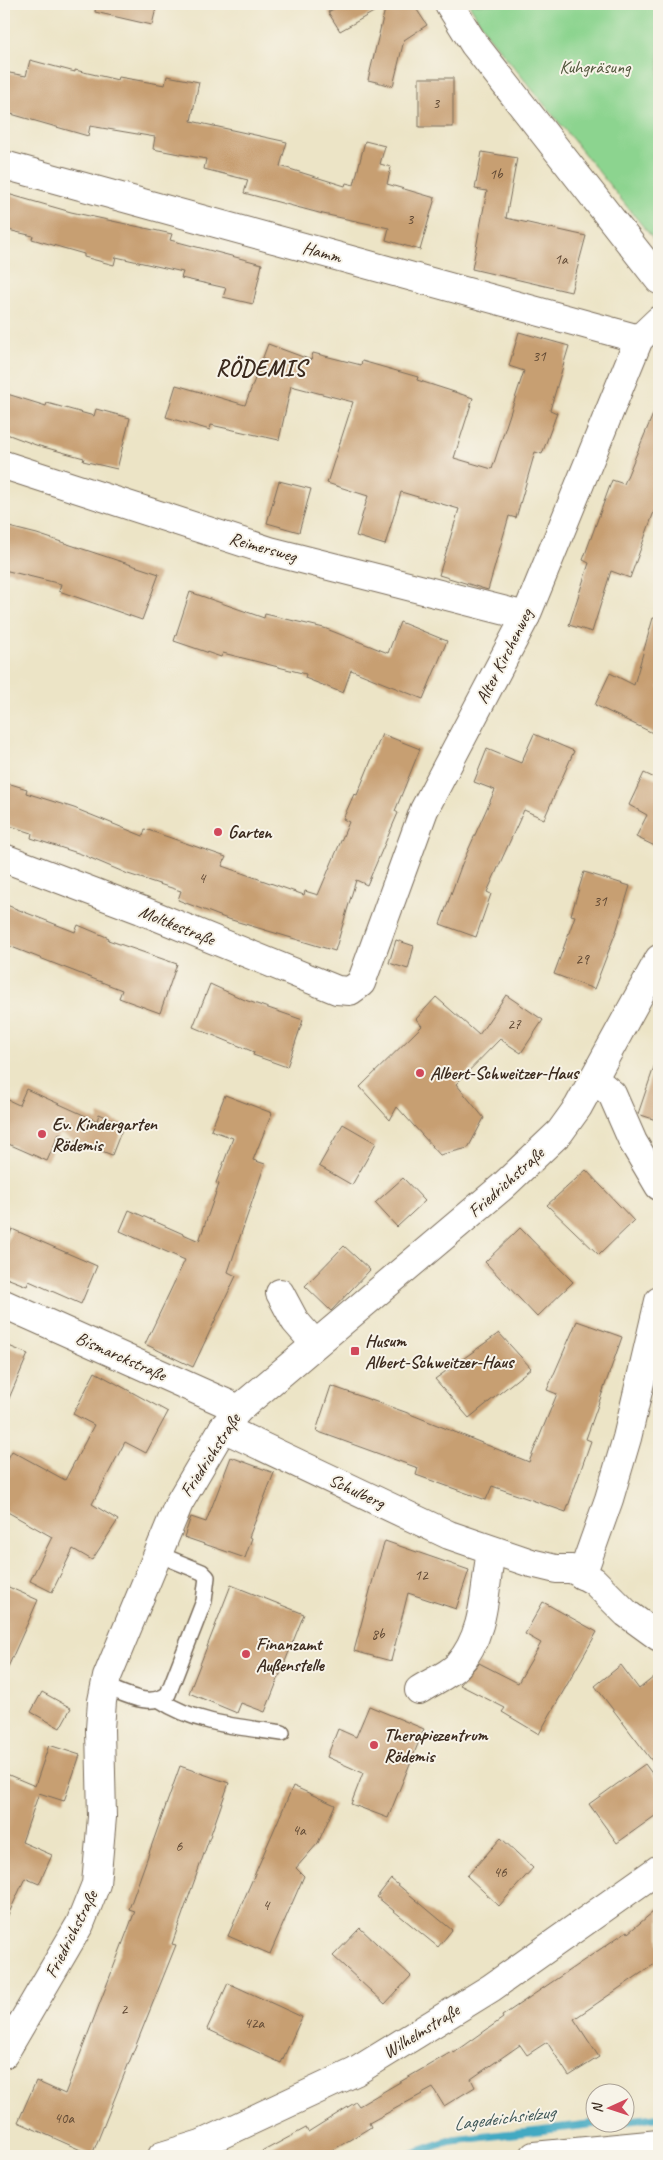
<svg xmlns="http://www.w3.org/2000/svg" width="663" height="2160" font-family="Caveat,sans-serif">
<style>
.green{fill:#8cd48f;stroke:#647f56}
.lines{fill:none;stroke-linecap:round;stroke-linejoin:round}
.stream{stroke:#42a9c2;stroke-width:8}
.building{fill:#c79f72}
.service-casing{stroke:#796b59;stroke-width:18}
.minor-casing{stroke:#796b59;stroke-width:30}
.tertiary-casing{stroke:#796b59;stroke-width:30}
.service{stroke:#fff;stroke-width:15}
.minor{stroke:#fff;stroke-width:28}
.tertiary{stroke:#fff;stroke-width:28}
.poi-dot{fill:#d1495b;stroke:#f7f3e8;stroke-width:2}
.labels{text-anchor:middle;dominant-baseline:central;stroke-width:4;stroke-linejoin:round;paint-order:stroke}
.number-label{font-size:15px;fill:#5e4733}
.park-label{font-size:18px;fill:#4f543a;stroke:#f7f3e8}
.street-label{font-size:18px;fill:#3b2a1e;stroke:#f7f3e8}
.poi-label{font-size:18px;font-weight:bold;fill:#3b2a1e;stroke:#f7f3e8;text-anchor:start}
.water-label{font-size:19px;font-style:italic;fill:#3d5657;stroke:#f7f3e8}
.district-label{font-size:22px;font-weight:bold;letter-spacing:1px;fill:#3b2a1e;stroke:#f7f3e8}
</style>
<rect width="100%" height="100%" fill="#f7f3e8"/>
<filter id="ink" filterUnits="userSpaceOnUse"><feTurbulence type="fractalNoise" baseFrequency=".02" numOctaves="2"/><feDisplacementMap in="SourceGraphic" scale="10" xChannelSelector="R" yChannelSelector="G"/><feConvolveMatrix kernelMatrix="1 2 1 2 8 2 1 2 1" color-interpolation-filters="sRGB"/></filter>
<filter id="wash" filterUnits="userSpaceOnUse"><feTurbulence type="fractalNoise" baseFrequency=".0096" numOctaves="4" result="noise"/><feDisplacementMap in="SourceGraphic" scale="20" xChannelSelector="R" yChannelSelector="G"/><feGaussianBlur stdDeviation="1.12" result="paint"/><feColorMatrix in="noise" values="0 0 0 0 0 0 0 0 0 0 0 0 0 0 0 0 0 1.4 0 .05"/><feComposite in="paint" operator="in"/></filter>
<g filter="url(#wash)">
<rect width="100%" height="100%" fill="#ece4c6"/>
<path class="green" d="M469 4H659V246L488 35Z"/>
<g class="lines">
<g class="stream">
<path d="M626 2121 659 2117"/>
<path d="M405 2156 449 2141 609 2122"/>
</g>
</g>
<g id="blocks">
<g class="building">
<path d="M96 4H157L152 25 95 12Z"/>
<path d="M343 4H413L427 25 404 40 393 86 368 80 386 5 340 31 328 12Z"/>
<path d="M30 60 75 72V70L118 80 119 77 165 85 167 76 199 82 191 121 287 142 280 166 345 186 346 183 354 185 365 141 385 146 380 164 391 167 387 184 435 198 420 250 386 240 389 228 323 214 244 193 248 180 204 169 206 159 153 149 155 137 90 126 88 136 4 112V72L26 76Z"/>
<rect x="419" y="78" width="34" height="49"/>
<path d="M482 152 517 158 506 218 586 236 571 292 472 269 487 191 475 189Z"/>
<path d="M4 193 71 212 172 234 170 240 262 264 253 304 223 297 226 288 181 278 183 272 116 257 114 265 84 257V254L32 239 33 236 4 229Z"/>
<path d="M519 332 569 346 550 410 557 413 542 454 535 452 516 518 509 516 488 590 439 575 459 509 401 492 385 545 356 536 368 496 327 483 353 402 291 386 279 440 211 425 210 430 166 417 176 385 245 405 268 344 311 360 313 353 361 365 362 361 418 377 417 380 473 398 454 458 492 469 524 371 509 366Z"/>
<path d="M4 393 46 406 47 403 94 416 96 409 130 418 117 469 83 461 84 458 36 445 4 433Z"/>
<path d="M659 400V498L630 578 611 571 592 632 569 625 589 563 583 560 612 480 624 484Z"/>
<path d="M279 481 311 489 299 532 267 523Z"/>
<path d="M9 527 37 534 159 574 142 620 59 591 61 584 4 570V548Z"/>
<path d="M190 592 264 618 265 614 324 628 388 653 400 622 447 641 423 699 351 670 343 693 305 678 306 674 223 653 221 657 174 641Z"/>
<path d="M653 618 659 619V736L595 705 610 673 634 685Z"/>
<path d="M382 734 420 749 395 811 398 813 367 885 356 880 335 951 225 918 178 900 181 891 128 874 81 854 31 838 32 833 4 824V782L27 789 26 793 74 808 143 836 145 829 226 857 222 866 304 895 305 891 318 895 349 822 343 819 354 794 357 795Z"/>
<path d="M534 734 574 751 544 819 524 810 487 892 491 894 476 937 440 924 462 864 495 790 474 782 487 749 521 763Z"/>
<path d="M644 773 659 780V848L636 837 647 815 629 805Z"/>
<path d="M584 872 630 886 617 929 594 989 554 974 575 916 571 915Z"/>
<path d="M4 904 75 932 78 925 109 938 108 940 177 964 160 1013 119 998 122 990 4 944Z"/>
<path d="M396 940 414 946 408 969 389 963Z"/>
<path d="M210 984 245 1000 303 1020 287 1067 253 1055 254 1052 193 1027Z"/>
<path d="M506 995 543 1020 521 1053 500 1039 456 1084 484 1118 468 1148 440 1155 397 1107 390 1120 360 1087 422 1026 416 1019 436 997 479 1035Z"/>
<path d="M656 1061H659V1121L638 1114Z"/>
<path d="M26 1089 97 1121 99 1114 124 1124 112 1155 59 1134 47 1161 4 1142V1098L19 1105Z"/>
<path d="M225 1095 272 1113 253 1160 265 1164 228 1272 236 1276 193 1367 145 1344 185 1260 120 1231 129 1210 199 1241 219 1184 216 1183 233 1138 211 1130Z"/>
<path d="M343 1124 376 1143 352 1185 319 1166Z"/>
<path d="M586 1170 634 1221 599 1255 547 1205Z"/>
<path d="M403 1178 425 1201 397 1227 375 1203Z"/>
<path d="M520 1228 573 1282 537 1317 485 1262Z"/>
<path d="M12 1229 97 1266 81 1304 29 1281 27 1286 4 1277V1250Z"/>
<path d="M344 1246 370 1270 331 1311 305 1286Z"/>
<path d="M577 1321 622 1337 586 1439 591 1441 566 1512 492 1486 486 1500 416 1475 418 1468 316 1431 331 1386 405 1412 529 1462 557 1394 547 1390Z"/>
<path d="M499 1333 531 1368 469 1418 435 1379Z"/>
<path d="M4 1344 28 1354 4 1410Z"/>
<path d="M95 1372 168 1412 146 1453 125 1442 92 1504 118 1520 92 1560 73 1549 52 1592 30 1581 52 1537 4 1510V1466L12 1451 65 1480 94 1425 73 1414Z"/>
<path d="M231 1457 274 1473 249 1537 252 1538 245 1558 184 1537 191 1517 206 1522Z"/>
<path d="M385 1541 469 1570 456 1609 408 1593 391 1661 354 1651 375 1572Z"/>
<path d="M4 1585 38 1600 4 1676Z"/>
<path d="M231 1585 304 1614 265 1712 241 1703 237 1713 189 1693Z"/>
<path d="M543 1602 597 1632 539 1734 502 1712 505 1708 460 1685 479 1663 518 1683 541 1643 525 1634Z"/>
<path d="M621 1665 639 1689 659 1673V1770L595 1686Z"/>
<path d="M42 1692 71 1708 60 1728 31 1712Z"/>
<path d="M369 1706 424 1729 388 1818 351 1804 363 1773 327 1757 338 1729 356 1737Z"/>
<path d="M49 1745 80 1755 64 1801 39 1793 22 1842 52 1855 39 1884 25 1878 4 1924V1773L35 1786Z"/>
<path d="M645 1764 659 1783V1813L617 1843 589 1804Z"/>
<path d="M180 1766 229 1783 172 1944 176 1945 92 2155 18 2122 36 2081 65 2094 135 1911 129 1909Z"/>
<path d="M293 1786 335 1805 318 1843 296 1868 304 1876 270 1954 228 1936Z"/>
<path d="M501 1838 533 1868 499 1906 467 1876Z"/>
<path d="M391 1879 452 1930 438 1947 377 1897Z"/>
<path d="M659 1907V1961L574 2019 599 2057 569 2076 547 2042 527 2055 520 2045 471 2079 475 2087 444 2106 433 2088 369 2123 371 2127 323 2156H254L306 2128 308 2132 356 2102 359 2106 453 2051 454 2053 503 2018 502 2016 627 1931 628 1933Z"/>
<path d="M360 1928 411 1976 385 2004 333 1956Z"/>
<path d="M228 1983 302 2017 281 2063 207 2029Z"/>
</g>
</g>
</g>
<g filter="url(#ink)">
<use href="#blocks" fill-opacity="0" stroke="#796b59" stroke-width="1"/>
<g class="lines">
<g class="service-casing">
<g id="service">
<path d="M104 1686C124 1693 149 1709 168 1694L204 1601 207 1577 202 1572 158 1554"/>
<path d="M160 1700C196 1724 240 1727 282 1733"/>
</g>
</g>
<g class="minor-casing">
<g id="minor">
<path d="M449 4 474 44 659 280"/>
<path d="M4 165 639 339"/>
<path d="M4 465 270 551 526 616"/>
<path d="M4 858 141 910 337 990 350 991 361 983 424 810 526 616 639 339 659 320"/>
<path d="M594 1079 612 1094 633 1142 659 1186"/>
<path d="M280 1293 295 1321 315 1344"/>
<path d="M4 1304 239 1409"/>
<path d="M223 1428 449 1535 531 1563 556 1569H572L594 1581 626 1613 659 1637"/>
<path d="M582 1575 609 1499 627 1438 659 1301"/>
<path d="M419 1690C431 1682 449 1675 458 1665 486 1634 484 1589 491 1551"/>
<path d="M4 2054 80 1924 96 1884 102 1817 100 1729 102 1701 107 1677 179 1503 223 1428 239 1409 502 1187 560 1132 578 1107 659 959"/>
<path d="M534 2156 659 2144"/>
</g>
</g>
<g class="tertiary-casing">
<path id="tertiary" d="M162 2156 201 2144 355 2072 491 1988 659 1869"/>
</g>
<use href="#service" class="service"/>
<use href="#minor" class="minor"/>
<use href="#tertiary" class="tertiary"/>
</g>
</g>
<g class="poi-dot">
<circle cx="218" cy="832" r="5"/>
<circle cx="420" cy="1073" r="5"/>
<circle cx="42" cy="1134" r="5"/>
<rect x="350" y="1346" width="10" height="10" rx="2.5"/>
<circle cx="246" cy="1654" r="5"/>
<circle cx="374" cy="1745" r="5"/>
</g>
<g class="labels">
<g class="number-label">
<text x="436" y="103">3</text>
<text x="496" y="174">1b</text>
<text x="410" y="219">3</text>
<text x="561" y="259">1a</text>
<text x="539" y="356">31</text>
<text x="202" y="878">4</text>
<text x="600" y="901">31</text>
<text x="582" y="959">29</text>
<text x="514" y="1024">27</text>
<text x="421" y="1575">12</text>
<text x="378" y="1634">8b</text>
<text x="299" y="1830">4a</text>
<text x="179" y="1846">6</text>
<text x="500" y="1872">46</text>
<text x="266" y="1905">4</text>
<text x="124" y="2009">2</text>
<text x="254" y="2023">42a</text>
<text x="64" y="2118">40a</text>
</g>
<g class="park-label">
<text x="595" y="67">Kuhgräsung</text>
</g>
<g class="street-label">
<text transform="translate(322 252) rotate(15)">Hamm</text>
<text transform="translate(263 547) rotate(16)">Reimersweg</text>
<text transform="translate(504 656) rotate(-63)">Alter Kirchenweg</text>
<text transform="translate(177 925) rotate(22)">Moltkestraße</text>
<text transform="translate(506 1182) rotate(-42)">Friedrichstraße</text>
<text transform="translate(121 1356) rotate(24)">Bismarckstraße</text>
<text transform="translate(210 1455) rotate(-57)">Friedrichstraße</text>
<text transform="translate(357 1491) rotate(25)">Schulberg</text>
<text transform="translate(71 1934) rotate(-63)">Friedrichstraße</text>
<text transform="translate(421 2031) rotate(-32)">Wilhelmstraße</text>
</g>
<g class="poi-label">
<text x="228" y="832">Garten</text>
<text x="430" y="1073">Albert-Schweitzer-Haus</text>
<text x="52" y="1124">Ev. Kindergarten<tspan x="52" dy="21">Rödemis</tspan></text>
<text x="365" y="1341">Husum<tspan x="365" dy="21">Albert-Schweitzer-Haus</tspan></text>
<text x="256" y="1644">Finanzamt<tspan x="256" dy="21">Außenstelle</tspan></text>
<text x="384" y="1735">Therapiezentrum<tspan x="384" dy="21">Rödemis</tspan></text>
</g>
<g class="water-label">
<text transform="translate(504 2118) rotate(-7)">Lagedeichsielzug</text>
</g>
<g class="district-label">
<text x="261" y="369">RÖDEMIS</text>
</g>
</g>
<rect width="663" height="2160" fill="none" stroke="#f7f3e8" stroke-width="20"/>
<g transform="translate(610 2108) rotate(267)"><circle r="24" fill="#f7f3e8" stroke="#aca397"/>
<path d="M0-4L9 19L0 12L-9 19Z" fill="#d1495b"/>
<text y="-8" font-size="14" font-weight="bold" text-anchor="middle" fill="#3b2a1e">N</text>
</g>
</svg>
